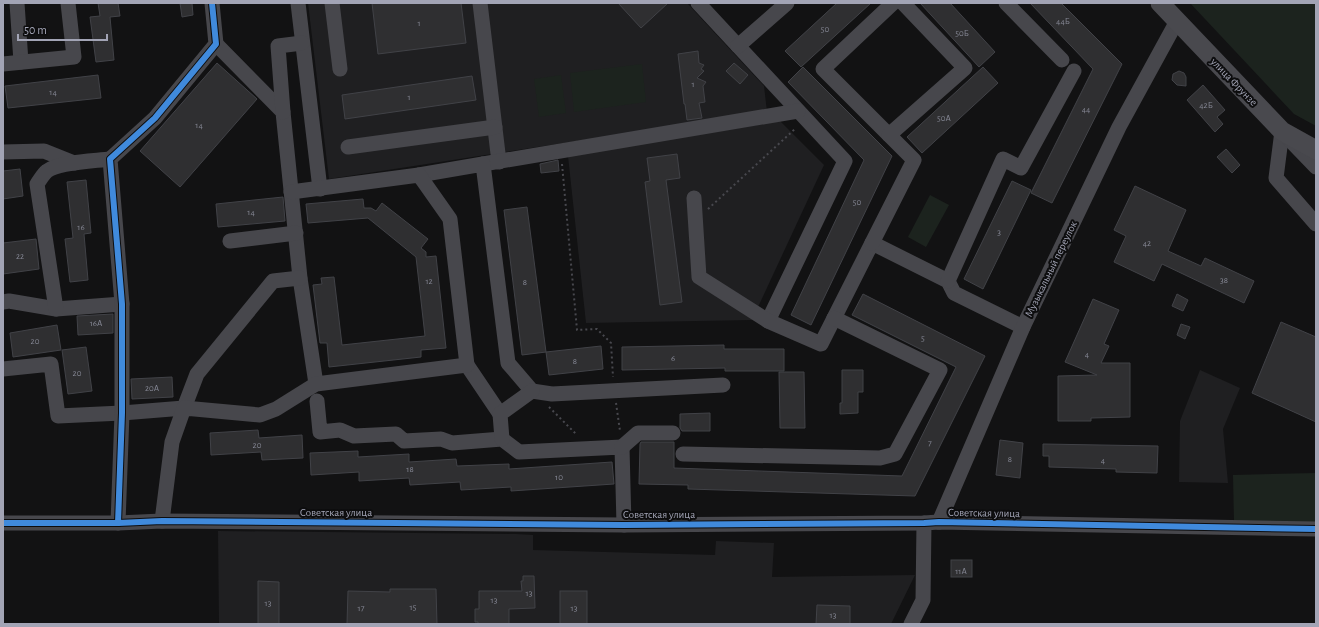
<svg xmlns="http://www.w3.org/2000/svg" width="1319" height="627" font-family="'Alegreya Sans',sans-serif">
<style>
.built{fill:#1f1f21}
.green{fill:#1c231e}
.building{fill:#2f2f31;stroke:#414247}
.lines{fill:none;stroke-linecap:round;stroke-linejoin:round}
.path{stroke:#48484e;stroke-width:2;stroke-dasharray:2 3;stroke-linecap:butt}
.minor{stroke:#47474c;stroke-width:15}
.major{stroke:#49494e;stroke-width:19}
.cycleway-casing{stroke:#0d0d0e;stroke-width:8}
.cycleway{stroke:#408adc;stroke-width:6}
.labels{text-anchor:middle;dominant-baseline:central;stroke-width:4;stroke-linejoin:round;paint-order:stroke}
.number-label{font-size:9px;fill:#858794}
.street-label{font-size:11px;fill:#a2a4b5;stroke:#0d0d0e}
</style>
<rect width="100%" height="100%" fill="#121213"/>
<g class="built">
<path d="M308 3H687L764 86 767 112 329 179Z"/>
<path d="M780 121 824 165 752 320 586 323 568 156Z"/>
<path d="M1200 370 1240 388 1223 429 1228 483 1179 482 1180 421Z"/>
<path d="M218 531 516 534 533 535V550L715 555 716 541 774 543 772 577 915 575 891 624H219Z"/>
</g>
<g class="green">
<path d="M1190 3H1316V126L1294 114Z"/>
<path d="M642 64 646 102 574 112 570 73Z"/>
<path d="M561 75 566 113 539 117 534 79Z"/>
<path d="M930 195 949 205 926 247 908 237Z"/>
<path d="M1316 473V522H1234L1233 475Z"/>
</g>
<g class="building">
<path d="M98 3H118L120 16 110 17 114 60 96 62 90 17 100 16Z"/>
<path d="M180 3H192L193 15 182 17Z"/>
<path d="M372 3H461L466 43 378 54Z"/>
<path d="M618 3H668L641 28Z"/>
<path d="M837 3H871L801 67 785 51Z"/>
<path d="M920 3H950L995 52 979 67Z"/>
<path d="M1030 3H1061L1122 64 1052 203 1031 193 1093 69Z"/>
<path d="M698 51 699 63 704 65 701 69 704 71 697 78 706 82 703 86 705 102 699 103 702 118 687 120 685 104H684L678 54Z"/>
<path d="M217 63 257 99 180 187 140 151Z"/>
<path d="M734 63 748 75 740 84 726 71Z"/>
<path d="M803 67 892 156 811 325 791 315 864 160 788 82Z"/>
<path d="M983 67 998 83 922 153 907 137Z"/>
<path d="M1179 71 1184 73 1186 77V86L1177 85 1172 80 1173 74Z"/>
<path d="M98 75 101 98 8 108 5 86Z"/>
<path d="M472 76 476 100 345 119 342 95Z"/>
<path d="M1203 85 1225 110 1217 117 1223 124 1215 132 1187 100Z"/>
<path d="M1226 149 1240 165 1232 173 1217 157Z"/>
<path d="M677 154 680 178 666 180 682 302 660 305 645 182 650 181 647 158Z"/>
<path d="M558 160 559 171 541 173 540 164Z"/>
<path d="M20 169 23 196 3 199V171Z"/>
<path d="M86 180 91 233 84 234 88 280 70 282 65 239 73 238 67 182Z"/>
<path d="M1012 181 1031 190 983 289 964 279Z"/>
<path d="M1135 186 1186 210 1168 251 1201 266 1205 258 1254 281 1244 303 1162 264 1154 281 1114 262 1126 236 1114 230Z"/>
<path d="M283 197 285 221 218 227 216 204Z"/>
<path d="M363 199 364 208H371L376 211 382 203 428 239 421 248 426 252V257L436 256 446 348 421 350V357L329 367 327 343H320L313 285 322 284 321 278 334 277 342 345 425 336 416 257 368 218 308 223 306 204Z"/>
<path d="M527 207 546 352 522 355 504 210Z"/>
<path d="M36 239 39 269 3 274V243Z"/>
<path d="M863 294 985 356 915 496 688 489V485L639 484 640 444 641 442H674V468L902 476 956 367 852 315Z"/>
<path d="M1177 294 1188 300 1183 311 1172 306Z"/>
<path d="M1093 299 1119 310 1104 344 1109 346 1101 363H1130V417L1091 418V421H1058V376L1097 375 1065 362Z"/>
<path d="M113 314V333L78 335 77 316Z"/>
<path d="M1281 322 1316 337V422L1252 393Z"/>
<path d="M1181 324 1190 327 1185 339 1177 335Z"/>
<path d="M57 325 61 350 13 357 10 333Z"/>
<path d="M724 345V349H784V371H725V368L622 370V347Z"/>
<path d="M601 346 603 369 549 375 546 352Z"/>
<path d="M86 347 92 391 68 394 62 350Z"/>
<path d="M842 370H863V392H858V413L840 414V403H842Z"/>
<path d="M779 372H804L805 428H780Z"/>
<path d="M172 377 173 397 132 399 131 379Z"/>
<path d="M710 413V431H682L680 428V414Z"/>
<path d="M258 430 259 438 302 435 303 458 262 460 261 452 211 455 210 433Z"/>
<path d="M1000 440 1023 443 1020 478 996 475Z"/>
<path d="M1043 444 1158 446 1157 473 1116 472V469L1049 467V456H1043Z"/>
<path d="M358 451V457L409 454V462L456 459 457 466 509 464V469L612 462 614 484 511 491V487L461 490 460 482 410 485 409 478 359 481V472L311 475 310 453Z"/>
<rect x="951" y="560" width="21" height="17"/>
<path d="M523 576H534L535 608 509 609V624H478V622H475V609H479V591H522L521 581H523Z"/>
<path d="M258 581 279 582V624H258Z"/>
<path d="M390 589H436L437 624H347L348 591 390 592Z"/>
<rect x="560" y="591" width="27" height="33"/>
<path d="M817 605 850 606V624H816Z"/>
</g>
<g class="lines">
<g class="path">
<path d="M562 164 577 330 597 329 611 343 613 377"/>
<path d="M708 209 796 128"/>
<path d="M616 403 620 431"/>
<path d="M549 407 577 435"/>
</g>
<g class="minor">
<path d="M17 3 21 62"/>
<path d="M298 3 320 189"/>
<path d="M332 3 340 69"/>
<path d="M480 3 499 162"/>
<path d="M698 3 845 161 768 321"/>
<path d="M1006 3 1062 60"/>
<path d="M216 44 283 112 300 278 316 384"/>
<path d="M738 46 787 3"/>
<path d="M3 64 74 57 68 3"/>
<path d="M283 112 278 46 302 43"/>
<path d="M1282 131 1276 178 1316 224"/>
<path d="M889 135 823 69 893 3"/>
<path d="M1289 139 1316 167"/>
<path d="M348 147 495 127"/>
<path d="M3 152 44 151 74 163"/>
<path d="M483 164 798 111"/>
<path d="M419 175 483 164 508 363 532 391 552 394 723 385"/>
<path d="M694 198 699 277 768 321 821 344 872 243 948 281 954 293 1023 327"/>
<path d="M230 241 296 233"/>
<path d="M872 243 914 160 889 135 965 68 903 3"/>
<path d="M948 281 1003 159 1021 168 1074 71"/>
<path d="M3 302 9 301 56 309 122 304"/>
<path d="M56 309 37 184C40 180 43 174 47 171 58 162 95 161 110 159"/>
<path d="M467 365 500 414"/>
<path d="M3 369 51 364 58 416 122 413 184 408 197 374 273 281 300 278"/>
<path d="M317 401 320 432 340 430 354 436 396 434 404 441 441 439 452 443 502 439 519 452 622 447 624 525"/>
<path d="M502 439 500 414 532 391"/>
<path d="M622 447 638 433H673"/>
<path d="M683 454 880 458 895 454 940 370 834 318"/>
<path d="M162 521 172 442 184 408 260 415 276 409 316 384 467 365 450 219 419 175 291 192"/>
<path d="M939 522 1023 327 1119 127 1177 21"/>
<path d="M3 523H118L162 521 624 525 924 523 939 522 1316 529"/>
<path d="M118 523 122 413V304L110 159 155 118 216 44 212 3"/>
<path d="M911 624 923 600 924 523"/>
</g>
<path class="major" d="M1160 3 1282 131 1316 150"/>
<g class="cycleway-casing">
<g id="cycleway">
<path d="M3 523H118L162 521 624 525 924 523 939 522 1316 529"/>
<path d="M118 523 122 413V304L110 159 155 118 216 44 212 3"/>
</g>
</g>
<use href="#cycleway" class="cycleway"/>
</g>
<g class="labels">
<g class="number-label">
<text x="1063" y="21">44Б</text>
<text x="419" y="23">1</text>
<text x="825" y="29">50</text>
<text x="962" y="33">50Б</text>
<text x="693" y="84">1</text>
<text x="53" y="92">14</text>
<text x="409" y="97">1</text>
<text x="1206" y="105">42Б</text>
<text x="1086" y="109">44</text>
<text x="944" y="118">50А</text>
<text x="199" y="125">14</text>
<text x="857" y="202">50</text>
<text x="251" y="212">14</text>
<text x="81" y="227">16</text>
<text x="999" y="232">3</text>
<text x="1147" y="243">42</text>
<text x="20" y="256">22</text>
<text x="1224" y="280">38</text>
<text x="429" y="281">12</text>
<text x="525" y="282">8</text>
<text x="96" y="323">16А</text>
<text x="923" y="338">5</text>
<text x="35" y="341">20</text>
<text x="1087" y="354">4</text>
<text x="673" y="358">6</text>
<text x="575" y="361">8</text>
<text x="77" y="373">20</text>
<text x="152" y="388">20А</text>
<text x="930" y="443">7</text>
<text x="257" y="445">20</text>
<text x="1010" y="459">8</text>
<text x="1103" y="460">4</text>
<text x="410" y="469">18</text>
<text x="559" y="477">10</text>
<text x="961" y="571">11А</text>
<text x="529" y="593">13</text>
<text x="494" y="600">13</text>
<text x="268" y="603">13</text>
<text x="413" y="607">15</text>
<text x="361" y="608">17</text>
<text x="574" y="608">13</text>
<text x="833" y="615">13</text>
</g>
<g class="street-label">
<text transform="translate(1234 82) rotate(46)">улица Фрунзе</text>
<text transform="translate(1051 269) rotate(-64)">Музыкальный переулок</text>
<text x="336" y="512">Советская улица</text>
<text transform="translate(984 513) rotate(1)">Советская улица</text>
<text x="659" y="514">Советская улица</text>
</g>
</g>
<rect width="1319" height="627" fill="none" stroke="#a2a4b5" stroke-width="8"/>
<path d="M18 34v6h89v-6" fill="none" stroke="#a2a4b5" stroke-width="2"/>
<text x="24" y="34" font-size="12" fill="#a2a4b5" stroke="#0d0d0e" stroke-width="3" paint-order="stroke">50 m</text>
</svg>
